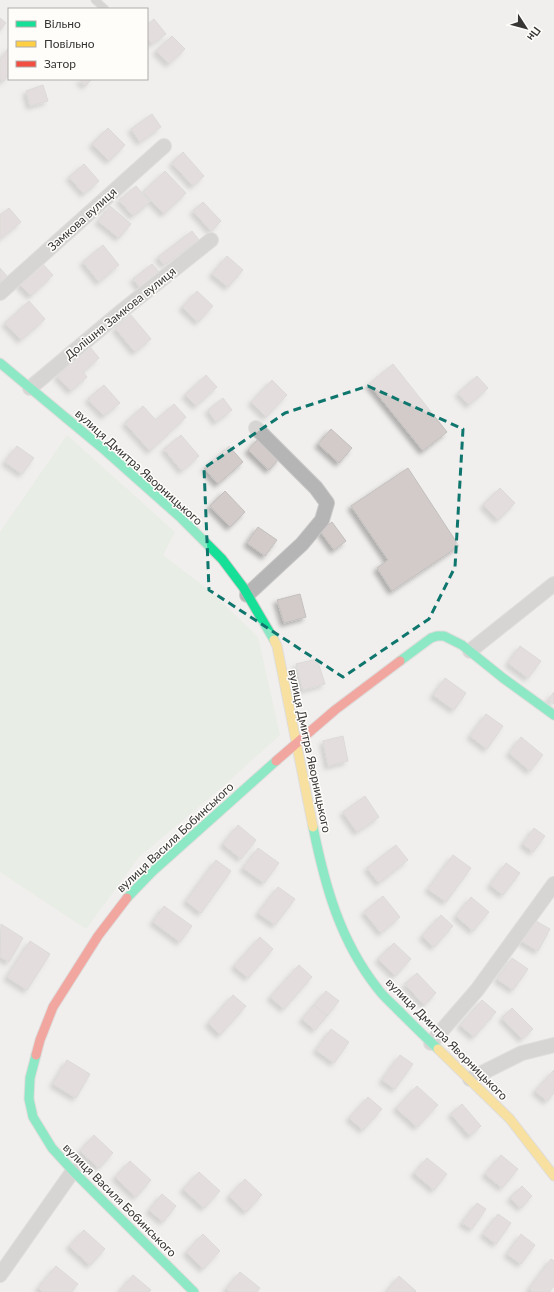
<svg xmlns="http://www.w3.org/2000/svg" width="554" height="1292" font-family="Lato,sans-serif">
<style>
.green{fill:#ddeadb}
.building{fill:#d3cbc9;stroke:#c2c0be;filter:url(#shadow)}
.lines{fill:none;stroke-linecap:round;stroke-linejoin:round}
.lane-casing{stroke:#cbcac9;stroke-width:9}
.street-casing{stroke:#cbcac9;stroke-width:16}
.fast-casing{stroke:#cbcac9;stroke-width:11}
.slow-casing{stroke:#cbcac9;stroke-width:11}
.jam-casing{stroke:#cbcac9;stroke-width:11}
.lane{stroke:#b6b5b6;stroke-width:7}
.street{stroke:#b6b5b6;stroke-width:14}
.fast{stroke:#16e098;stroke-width:9}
.slow{stroke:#ffcf43;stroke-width:9}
.jam{stroke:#f24e42;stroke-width:9}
.marked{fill:none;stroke:#0f766e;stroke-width:3;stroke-dasharray:8 5;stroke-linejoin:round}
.labels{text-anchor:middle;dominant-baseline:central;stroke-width:3;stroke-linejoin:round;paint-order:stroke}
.street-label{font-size:12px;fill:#383635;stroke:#fffdfa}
</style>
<defs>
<filter id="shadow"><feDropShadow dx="-3.5" dy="3.5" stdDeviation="2" flood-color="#0004"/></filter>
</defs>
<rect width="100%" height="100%" fill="#f1efed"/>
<path class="green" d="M67 435 175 532 163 555 210 591 258 637 280 735 221 788 139 857 86 929 0 872V532Z"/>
<g class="building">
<path d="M0 18 6 23 0 30Z"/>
<path d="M154 19 166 34 152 44 147 38V25Z"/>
<path d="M172 36 185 49 169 64 156 51Z"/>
<path d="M9 47V74L4 81 0 79V60Z"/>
<path d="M79 79H92L85 86Z"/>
<path d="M43 85 48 101 30 106 26 91Z"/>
<path d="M152 114 161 127 140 142 131 129Z"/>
<path d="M108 128 125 145 109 161 92 144Z"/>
<path d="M183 152 204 176 193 186 172 163Z"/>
<path d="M84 164 99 181 84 194 69 177Z"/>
<path d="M165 171 186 193 164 214 143 192Z"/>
<path d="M136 186 150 202 133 216 119 200Z"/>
<path d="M203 202 221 221 211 231 193 211Z"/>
<path d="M110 206 131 224 119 238 98 221Z"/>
<path d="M9 208 21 222 0 239V215Z"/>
<path d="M192 231 199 240 164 265 158 257Z"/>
<path d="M103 245 119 265 99 282 83 262Z"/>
<path d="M227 256 243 270 228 287 212 274Z"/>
<path d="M41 262 53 275 31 296 19 284Z"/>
<path d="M152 264 160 273 141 289 133 279Z"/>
<path d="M0 268 7 276 0 282Z"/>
<path d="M197 291 213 306 198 322 182 307Z"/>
<path d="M29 301 45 319 21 340 5 323Z"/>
<path d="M131 315 151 339 135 352 115 328Z"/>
<path d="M90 347 99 358 83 372 87 377 71 391 57 376Z"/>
<path d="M393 364 447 432 423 451 369 384Z"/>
<path d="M206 375 217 387 196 406 185 395Z"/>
<path d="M477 376 488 388 469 405 458 393Z"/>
<path d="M272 380 287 395 266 417 251 402Z"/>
<path d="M104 385 120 403 104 416 88 399Z"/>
<path d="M223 398 232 410 216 422 208 410Z"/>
<path d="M174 404 186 417 150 451 125 423 143 406 156 420Z"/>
<path d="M331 429 352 448 339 463 318 444Z"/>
<path d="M181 435 199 456 182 471 164 449Z"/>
<path d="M259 438 280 458 269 470 248 450Z"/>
<path d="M17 446 34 458 22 474 5 462Z"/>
<path d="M229 446 243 462 218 484 204 468Z"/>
<path d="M408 468 459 546 392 591 377 568 388 560 351 506Z"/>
<path d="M500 488 515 503 498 520 483 505Z"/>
<path d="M225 491 245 512 230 527 210 506Z"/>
<path d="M332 522 346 541 334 550 320 531Z"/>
<path d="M258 527 277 540 265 556 247 543Z"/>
<path d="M300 594 306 617 284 623 277 600Z"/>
<path d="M520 646 541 661 528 678 508 663Z"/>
<path d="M317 659 325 684 303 690 296 664Z"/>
<path d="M445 678 466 693 454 710 433 695Z"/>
<path d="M554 692V704L548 700Z"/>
<path d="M486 714 503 726 487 749 470 736Z"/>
<path d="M343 736 348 761 328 766 323 741Z"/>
<path d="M521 737 543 755 530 771 509 753Z"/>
<path d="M365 796 379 817 357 832 343 812Z"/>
<path d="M238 825 256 840 241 859 223 844Z"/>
<path d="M534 828 545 836 533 852 523 844Z"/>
<path d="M396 845 408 860 379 883 367 868Z"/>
<path d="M258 848 279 863 264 883 243 868Z"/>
<path d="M453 855 471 868 446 902 428 889Z"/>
<path d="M216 860 231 871 201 913 186 901Z"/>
<path d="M506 863 520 873 503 895 490 885Z"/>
<path d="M278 887 295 899 275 925 258 913Z"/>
<path d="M383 896 400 917 381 933 364 912Z"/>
<path d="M471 897 489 912 473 931 456 916Z"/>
<path d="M164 906 192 926 180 942 153 922Z"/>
<path d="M441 915 453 926 434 947 422 936Z"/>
<path d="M534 920 550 929 538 951 521 941Z"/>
<path d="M1 924 23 938 9 962 0 957Z"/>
<path d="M260 937 273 949 248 978 234 966Z"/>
<path d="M30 941 50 954 27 990 7 977Z"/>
<path d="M394 943 411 959 395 976 378 959Z"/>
<path d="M512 958 528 969 513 990 497 979Z"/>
<path d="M299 965 312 977 284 1009 270 997Z"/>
<path d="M417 973 436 993 424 1005 405 984Z"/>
<path d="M326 991 339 1001 327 1016 314 1005Z"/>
<path d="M233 995 246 1006 220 1035 208 1023Z"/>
<path d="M482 1000 496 1012 474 1037 460 1025Z"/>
<path d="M314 1005 327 1016 315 1030 302 1019Z"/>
<path d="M512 1008 533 1029 522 1039 502 1018Z"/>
<path d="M331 1029 349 1042 334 1063 316 1050Z"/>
<path d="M400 1055 413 1064 395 1089 382 1080Z"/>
<path d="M67 1060 90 1074 76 1098 53 1084Z"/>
<path d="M554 1070V1093L547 1101 535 1091Z"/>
<path d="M417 1086 438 1105 417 1127 396 1108Z"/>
<path d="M368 1097 382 1109 363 1130 349 1118Z"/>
<path d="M462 1104 481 1126 470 1136 451 1114Z"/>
<path d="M94 1135 113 1153 99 1168 80 1151Z"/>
<path d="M501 1155 518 1169 502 1188 485 1174Z"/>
<path d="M427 1158 447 1174 434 1190 414 1173Z"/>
<path d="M130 1161 151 1180 136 1197 115 1177Z"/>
<path d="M199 1172 220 1191 204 1208 183 1189Z"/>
<path d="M245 1179 262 1195 246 1212 229 1196Z"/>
<path d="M522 1186 532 1196 521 1208 510 1198Z"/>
<path d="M162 1194 176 1206 163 1222 149 1210Z"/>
<path d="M477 1203 486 1209 472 1229 462 1223Z"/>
<path d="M498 1214 511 1223 496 1244 483 1234Z"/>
<path d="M84 1230 105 1249 90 1265 69 1246Z"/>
<path d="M203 1234 220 1251 203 1269 186 1252Z"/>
<path d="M521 1234 535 1245 521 1264 507 1254Z"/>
<path d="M551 1259 554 1261V1286L549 1292H533L529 1289Z"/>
<path d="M56 1266 78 1284 71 1292H42L38 1288Z"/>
<path d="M240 1272 260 1288 257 1292H230L226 1289Z"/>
<path d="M133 1275 151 1290 149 1292H119Z"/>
<path d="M399 1276 416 1291 415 1292H386Z"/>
</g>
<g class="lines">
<g class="lane-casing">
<path id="lane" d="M95 0 105 9"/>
</g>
<g class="street-casing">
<g id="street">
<path d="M0 293 164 146"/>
<path d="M30 388 123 310 211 240"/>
<path d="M247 595 302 544 322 520 327 503 316 488 256 428"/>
<path d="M470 651 554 584"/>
<path d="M431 1043 477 990 554 884"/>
<path d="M470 1079 522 1053 554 1045"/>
<path d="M0 1275 73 1171"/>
</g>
</g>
<g class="fast-casing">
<g id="fast">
<path d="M0 363 101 447 181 518 222 559 243 587 274 640"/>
<path d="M400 661 431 638 437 636H444L462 645 503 678 554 715"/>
<path d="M313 827C325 886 340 941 378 989 383 996 390 1002 397 1009 410 1022 424 1036 438 1049"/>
<path d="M127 898 152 872 276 761"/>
<path d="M36 1055 30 1078 29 1099 33 1117 52 1148 73 1171 194 1292"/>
</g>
</g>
<g class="slow-casing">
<g id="slow">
<path d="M274 640 277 646 313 827"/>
<path d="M438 1049 510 1119 554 1176"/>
</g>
</g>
<g class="jam-casing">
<g id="jam">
<path d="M276 761 335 710 400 661"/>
<path d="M36 1055 40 1040 53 1007 98 936 127 898"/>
</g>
</g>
<use href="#lane" class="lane"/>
<use href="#street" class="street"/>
<use href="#fast" class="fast"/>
<use href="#slow" class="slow"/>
<use href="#jam" class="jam"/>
</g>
<path d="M0 0H554V1292H0ZM368 386 463 429 455 567 429 619 343 677 209 590 204 468 285 413Z" fill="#f1efed" fill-opacity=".55" fill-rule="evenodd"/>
<path class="marked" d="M368 386 463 429 455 567 429 619 343 677 209 590 204 468 285 413Z"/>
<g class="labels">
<g class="street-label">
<text transform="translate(82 219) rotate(-42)">Замкова вулиця</text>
<text transform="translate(120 313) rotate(-39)">Долішня Замкова вулиця</text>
<text transform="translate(139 467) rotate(42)">вулиця Дмитра Яворницького</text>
<text transform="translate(310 751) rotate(78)">вулиця Дмитра Яворницького</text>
<text transform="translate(175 837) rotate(-43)">вулиця Василя Бобинського</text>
<text transform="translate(447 1039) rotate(45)">вулиця Дмитра Яворницького</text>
<text transform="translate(120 1200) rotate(45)">вулиця Василя Бобинського</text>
</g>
</g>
<rect x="8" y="8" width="140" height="72" fill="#fffdfa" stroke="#afadab"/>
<rect x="16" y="21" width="20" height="6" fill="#16e098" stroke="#afadab"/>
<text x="44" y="28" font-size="12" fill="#383635">Вільно</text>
<rect x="16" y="41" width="20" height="6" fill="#ffcf43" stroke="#afadab"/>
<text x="44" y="48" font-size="12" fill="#383635">Повільно</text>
<rect x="16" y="61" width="20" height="6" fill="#f24e42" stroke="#afadab"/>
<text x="44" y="68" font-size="12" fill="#383635">Затор</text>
<g transform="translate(526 28) rotate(126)" stroke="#fffdfa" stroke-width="3" paint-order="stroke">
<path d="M0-3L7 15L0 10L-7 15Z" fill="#383635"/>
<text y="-6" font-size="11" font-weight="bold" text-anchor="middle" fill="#383635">Пн</text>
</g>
</svg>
